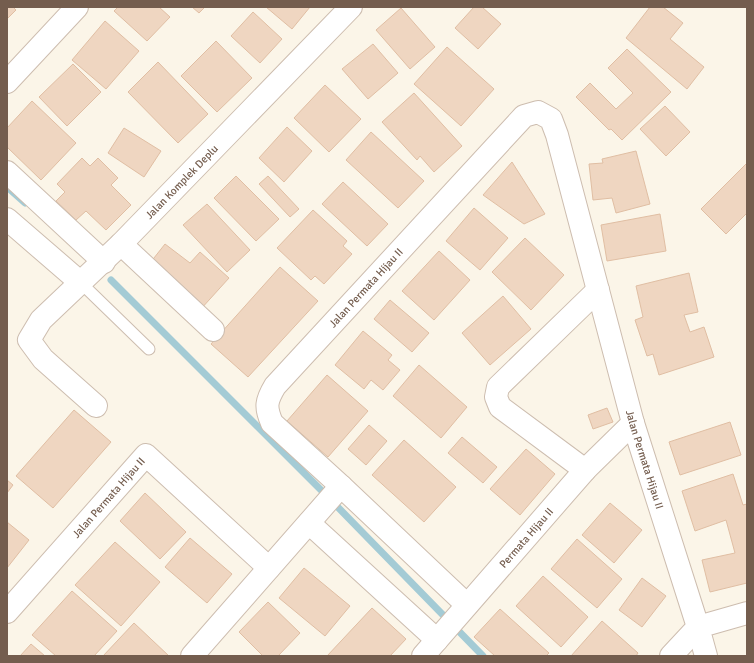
<svg xmlns="http://www.w3.org/2000/svg" width="754" height="663" font-family="Signika,sans-serif">
<style>
.lines{fill:none;stroke-linecap:round;stroke-linejoin:round}
.stream{stroke:#a4cbd5;stroke-width:7}
.building{fill:#efd6c1;stroke:#e0bea3}
.lane-casing{stroke:#cdbdaf;stroke-width:13}
.street-casing{stroke:#cdbdaf;stroke-width:24}
.lane{stroke:#fff;stroke-width:11}
.street{stroke:#fff;stroke-width:22}
.labels{text-anchor:middle;dominant-baseline:central;stroke-width:3;stroke-linejoin:round;paint-order:stroke}
.street-label{font-size:11px;fill:#745d4e;stroke:#fef9ee}
</style>
<rect width="100%" height="100%" fill="#fbf5e8"/>
<g class="lines">
<g class="stream">
<path d="M7 187 25 203"/>
<path d="M111 280 325 494 483 656"/>
</g>
</g>
<g class="building">
<path d="M7 7H13L16 10 7 19Z"/>
<path d="M118 7H159L170 17 147 41 114 11Z"/>
<path d="M192 7H205L199 13Z"/>
<path d="M266 7H310L292 29Z"/>
<path d="M474 7H482L501 24 478 49 455 28Z"/>
<path d="M650 7H663L683 23 670 39 704 67 687 89 626 38Z"/>
<path d="M401 8 435 47 410 69 376 30Z"/>
<path d="M253 12 282 39 260 63 231 36Z"/>
<path d="M105 21 139 51 106 89 72 60Z"/>
<path d="M216 41 252 78 217 112 181 76Z"/>
<path d="M373 44 398 73 368 99 342 69Z"/>
<path d="M447 47 494 89 461 126 414 84Z"/>
<path d="M627 49 671 92 622 140 611 129 609 130 576 97 590 83 616 109 633 93 608 68Z"/>
<path d="M158 62 208 114 178 143 128 92Z"/>
<path d="M73 64 101 92 67 126 39 97Z"/>
<path d="M325 85 361 119 329 152 294 118Z"/>
<path d="M414 93 462 146 434 172 420 156 417 160 382 122Z"/>
<path d="M32 101 76 143 41 180 7 147V128Z"/>
<path d="M665 106 690 132 666 156 640 129Z"/>
<path d="M287 127 312 151 284 182 259 158Z"/>
<path d="M124 128 161 151 144 177 108 153Z"/>
<path d="M371 132 424 181 398 208 346 160Z"/>
<path d="M636 151 650 204 616 213 612 198 593 200 589 164 603 163 602 159Z"/>
<path d="M82 158 90 166 98 158 118 178 111 185 131 205 106 230 86 211 76 220 56 201 65 192 57 184Z"/>
<path d="M512 162 545 214 524 224 483 195Z"/>
<path d="M747 163V213L726 234 701 209Z"/>
<path d="M236 176 279 219 256 241 214 198Z"/>
<path d="M268 176 299 209 290 217 259 184Z"/>
<path d="M343 182 388 224 367 246 322 204Z"/>
<path d="M207 204 250 250 227 272 183 225Z"/>
<path d="M474 208 508 238 480 270 446 241Z"/>
<path d="M313 210 347 241 343 246 352 254 324 284 315 276 311 280 277 248Z"/>
<path d="M660 214 666 251 607 261 601 225Z"/>
<path d="M525 238 564 275 531 310 492 272Z"/>
<path d="M165 244 190 263 200 252 229 278 200 310 150 263Z"/>
<path d="M439 251 470 280 434 320 402 291Z"/>
<path d="M280 267 318 301 248 377 211 344Z"/>
<path d="M689 273 698 312 684 315 690 332 704 327 714 357 659 375 653 354 647 356 635 320 643 317 636 286Z"/>
<path d="M503 296 531 329 490 365 462 333Z"/>
<path d="M390 300 429 333 412 352 374 319Z"/>
<path d="M363 331 392 355 388 360 400 370 383 390 371 380 364 389 335 365Z"/>
<path d="M419 365 467 407 441 438 393 396Z"/>
<path d="M327 375 368 411 328 457 287 421Z"/>
<path d="M607 408 613 422 593 429 588 415Z"/>
<path d="M74 410 111 442 53 508 16 476Z"/>
<path d="M730 422 741 455 680 475 669 442Z"/>
<path d="M369 425 387 441 366 465 348 449Z"/>
<path d="M462 437 497 467 483 483 448 453Z"/>
<path d="M404 440 456 487 424 522 372 475Z"/>
<path d="M526 449 555 474 520 515 490 489Z"/>
<path d="M733 474 743 505 747 504V583L710 592 702 560 735 553 726 520 695 531 682 491Z"/>
<path d="M7 480 13 485 7 493Z"/>
<path d="M145 493 186 532 160 559 120 521Z"/>
<path d="M610 503 642 530 614 563 582 535Z"/>
<path d="M7 522 29 540 7 568Z"/>
<path d="M190 538 232 574 207 603 165 567Z"/>
<path d="M577 539 622 579 597 608 551 569Z"/>
<path d="M115 542 160 582 121 626 75 585Z"/>
<path d="M304 568 350 606 325 636 279 598Z"/>
<path d="M543 576 588 617 561 647 516 606Z"/>
<path d="M642 578 666 596 642 627 619 610Z"/>
<path d="M72 591 117 631 94 656H56L32 635Z"/>
<path d="M268 602 300 633 278 656H263L239 632Z"/>
<path d="M372 608 406 639 390 656H327Z"/>
<path d="M500 609 549 653 546 656H495L474 637Z"/>
<path d="M602 621 638 653 636 656H571Z"/>
<path d="M134 623 169 656H103Z"/>
<path d="M31 644 45 656H20Z"/>
</g>
<g class="lines">
<g class="lane-casing">
<path id="lane" d="M81 283 149 349"/>
</g>
<g class="street-casing">
<g id="street">
<path d="M7 82 77 7"/>
<path d="M7 172 104 262"/>
<path d="M7 219 81 283"/>
<path d="M121 244 213 330"/>
<path id="s1" d="M96 406 43 359 29 340 41 320 121 244 351 7"/>
<path d="M585 470 500 407 496 397 498 387 598 290"/>
<path d="M309 523 437 640"/>
<path id="s2" d="M467 605 341 486 272 423C265 407 266 401 275 386L524 116 538 112 551 119 557 135 633 423 698 627 671 656"/>
<path id="s3" d="M7 612 146 455 269 568"/>
<path d="M192 656 341 486"/>
<path id="s4" d="M423 656 585 470 633 423"/>
<path d="M706 656 698 627 747 613"/>
</g>
</g>
<use href="#lane" class="lane"/>
<use href="#street" class="street"/>
</g>
<g class="labels">
<g class="street-label">
<text stroke="none"><textPath href="#s1" startOffset="315">Jalan Komplek Deplu</textPath></text>
<text stroke="none"><textPath href="#s2" startOffset="440">Jalan Permata Hijau II</textPath></text>
<text stroke="none"><textPath href="#s2" startOffset="1056">Jalan Permata Hijau II</textPath></text>
<text stroke="none"><textPath href="#s3" startOffset="153">Jalan Permata Hijau II</textPath></text>
<text stroke="none"><textPath href="#s4" startOffset="157">Permata Hijau II</textPath></text>
</g>
</g>
<rect width="754" height="663" fill="none" stroke="#745d4e" stroke-width="16"/>
</svg>
